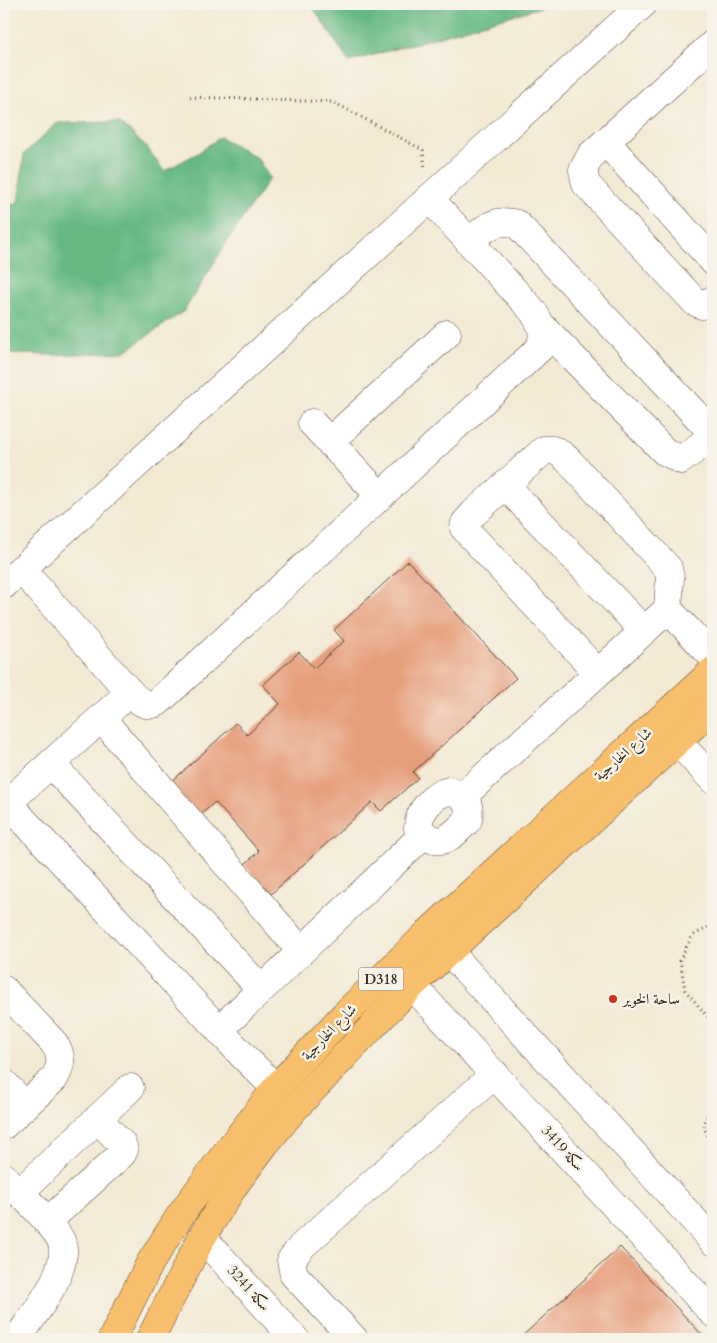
<svg xmlns="http://www.w3.org/2000/svg" width="717" height="1343" font-family="Cardo,Amiri,serif">
<style>
.forest{fill:#65b884;stroke:#507151}
.building{fill:#e69d7a}
.lines{fill:none;stroke-linecap:round;stroke-linejoin:round}
.minor-casing{stroke:#574739;stroke-width:29}
.major-casing{stroke:#574739;stroke-width:29}
.path{stroke:#574739;stroke-width:3;stroke-dasharray:1 4;stroke-linecap:butt}
.minor{stroke:#fff;stroke-width:28}
.major{stroke:#f8bf6c;stroke-width:28}
.poi-dot{fill:#c8321e;stroke:#f7f3e8;stroke-width:2}
.labels{text-anchor:middle;dominant-baseline:central;stroke-width:5;stroke-linejoin:round;paint-order:stroke}
.shield{fill:#f7f3e8;stroke:#73665b;stroke-width:1}
.shield-label{font-size:14px;font-weight:bold;fill:#3b2a1e}
.street-label{font-size:15px;fill:#3b2a1e;stroke:#f7f3e8}
.poi-label{font-size:15px;fill:#3b2a1e;stroke:#f7f3e8;text-anchor:start}
</style>
<rect width="100%" height="100%" fill="#f7f3e8"/>
<filter id="ink" filterUnits="userSpaceOnUse"><feTurbulence type="fractalNoise" baseFrequency=".02" numOctaves="2"/><feDisplacementMap in="SourceGraphic" scale="10" xChannelSelector="R" yChannelSelector="G"/><feConvolveMatrix kernelMatrix="1 2 1 2 8 2 1 2 1" color-interpolation-filters="sRGB"/></filter>
<filter id="wash" filterUnits="userSpaceOnUse"><feTurbulence type="fractalNoise" baseFrequency=".0096" numOctaves="4" result="noise"/><feDisplacementMap in="SourceGraphic" scale="20" xChannelSelector="R" yChannelSelector="G"/><feGaussianBlur stdDeviation="1.12" result="paint"/><feColorMatrix in="noise" values="0 0 0 0 0 0 0 0 0 0 0 0 0 0 0 0 0 1.4 0 .05"/><feComposite in="paint" operator="in"/></filter>
<g filter="url(#wash)">
<rect width="100%" height="100%" fill="#f3ead5"/>
<g class="forest">
<path d="M312 4H552L349 62 312 6Z"/>
<path d="M119 122 146 146 164 171 198 153 220 137 257 158 270 178 234 231 184 311 124 352 53 355 11 354 4 347V208L18 202 24 154 57 123Z"/>
</g>
<g id="blocks">
<g class="building">
<path d="M408 561 516 678 413 772 418 778 381 811 372 802 271 894 244 865 259 851 215 802 198 817 169 784 236 723 247 735 280 704 263 685 299 652 314 668 344 641 334 630Z"/>
<path d="M620 1247 706 1339H519Z"/>
</g>
</g>
</g>
<g filter="url(#ink)">
<use href="#blocks" fill-opacity="0" stroke="#574739" stroke-width="1"/>
<g class="lines">
<g class="minor-casing">
<g id="minor">
<path d="M713 44 591 155 583 170 586 184 695 302 702 305 713 300"/>
<path d="M606 142 713 261"/>
<path d="M469 242C485 228 495 218 517 224L710 430 705 442 681 460 664 451 542 326"/>
<path d="M312 423 380 496"/>
<path d="M329 442 447 334"/>
<path d="M505 485 644 631"/>
<path d="M21 569 134 697C144 704 147 707 158 702L540 348C546 331 541 325 533 311L429 198"/>
<path d="M4 585 643 4"/>
<path d="M668 609 713 657"/>
<path d="M130 692 15 796 12 801 14 810 246 1059 276 1088"/>
<path d="M101 718 301 951"/>
<path d="M677 741 713 780"/>
<path d="M51 764 261 989"/>
<path d="M449 791C466 794 471 805 468 820 451 837 439 852 418 828 418 812 433 794 449 791Z"/>
<path d="M463 796 668 609 670 578 668 568 567 459C559 452 554 448 544 450L474 513 465 523 464 528 598 673"/>
<path d="M433 934 713 1241"/>
<path d="M412 985 713 1313"/>
<path d="M4 990 53 1042C63 1055 62 1065 54 1079L4 1125"/>
<path d="M219 1030 423 835"/>
<path d="M4 1083 25 1106"/>
<path d="M4 1177C16 1189 58 1229 62 1243 70 1271 32 1317 17 1339"/>
<path d="M19 1193 130 1088"/>
<path d="M47 1222 122 1154 124 1150 122 1144 98 1119"/>
<path d="M202 1237 295 1339"/>
<path d="M354 1339 294 1275 291 1260 302 1246 495 1074"/>
</g>
</g>
<g class="major-casing">
<g id="major">
<path d="M112 1339 150 1263 181 1214 216 1166 276 1088 345 1014 430 931 713 671"/>
<path d="M150 1339 202 1237 233 1187 265 1144 296 1107 412 985 713 708"/>
</g>
</g>
<g class="path">
<path d="M190 97 333 102 423 150 425 168"/>
<path d="M713 927H709L692 936 680 960 685 990 713 1023"/>
<path d="M713 1108C700 1125 702 1127 713 1143"/>
</g>
<use href="#minor" class="minor"/>
<use href="#major" class="major"/>
</g>
</g>
<circle class="poi-dot" cx="613" cy="999" r="5"/>
<g class="labels">
<rect class="shield" x="358.5" y="967.5" width="45" height="23" rx="4"/>
<g class="shield-label">
<text x="381" y="979">D318</text>
</g>
<g class="street-label">
<text transform="translate(623 754) rotate(-42)">شارع الخارجية</text>
<text transform="translate(329 1032) rotate(-46)">شارع الخارجية</text>
<text transform="translate(563 1148) rotate(48)">سكة 3419</text>
<text transform="translate(249 1288) rotate(48)">سكة 3241</text>
</g>
<g class="poi-label">
<text x="623" y="999">ساحة الخوير</text>
</g>
</g>
<rect width="717" height="1343" fill="none" stroke="#f7f3e8" stroke-width="20"/>
</svg>
